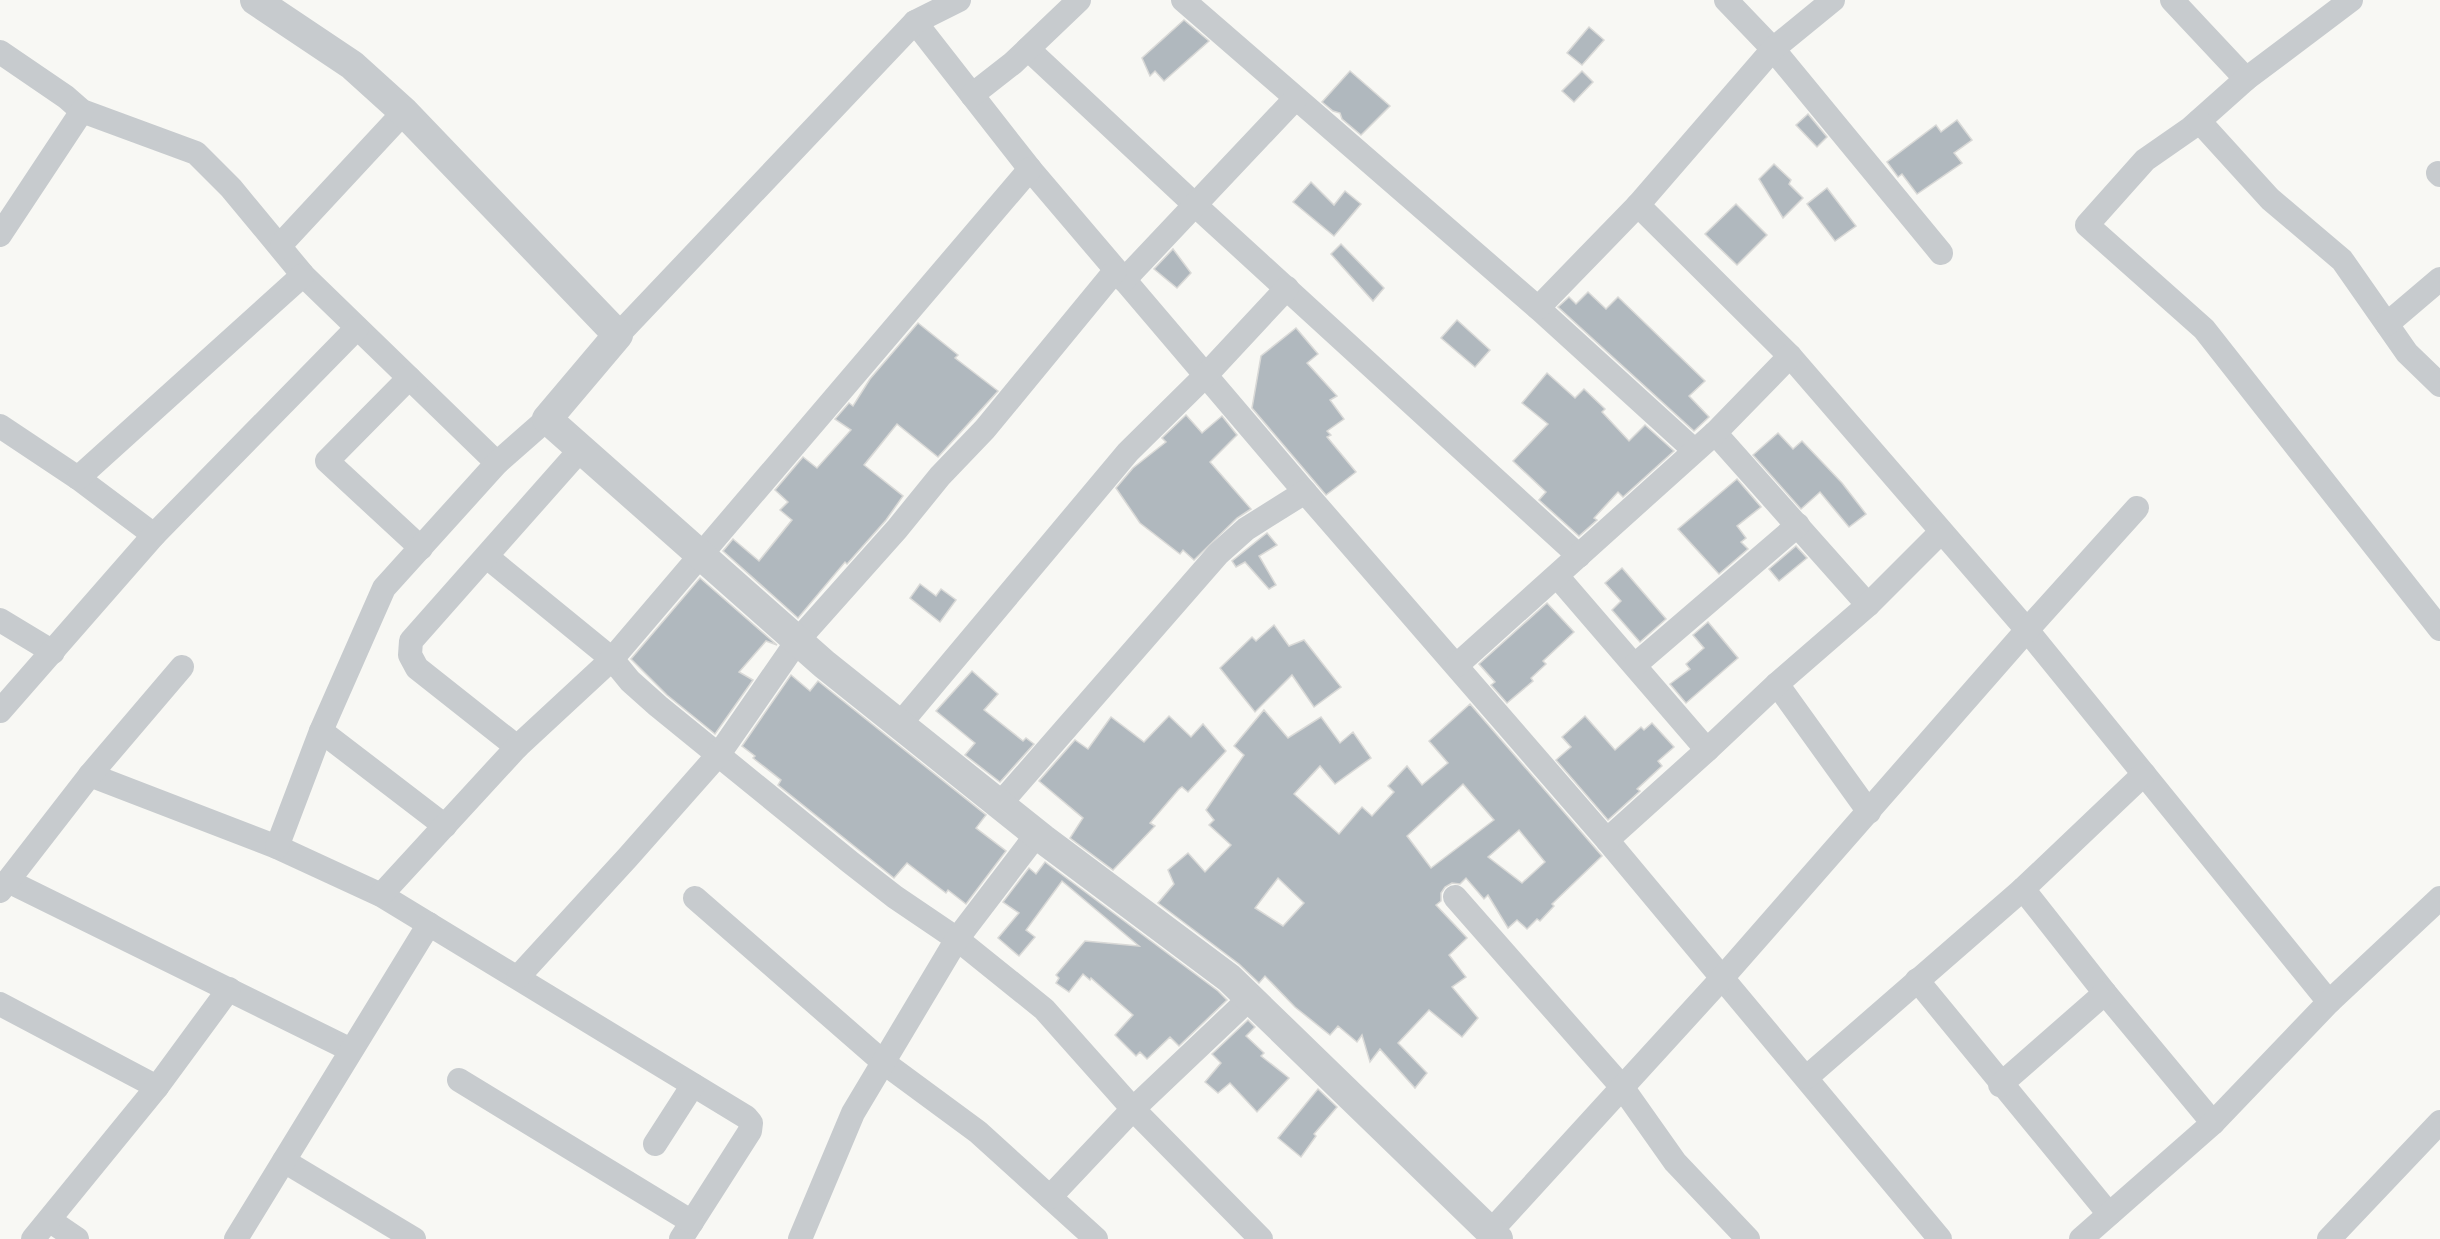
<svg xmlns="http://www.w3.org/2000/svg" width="2440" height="1239" font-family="'Roboto Condensed',sans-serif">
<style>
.building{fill:#b0b8be;stroke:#d9d9d7;stroke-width:1.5;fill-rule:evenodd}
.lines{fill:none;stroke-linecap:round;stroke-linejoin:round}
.minor{stroke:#c7cbce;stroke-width:24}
.tertiary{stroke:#c7cbce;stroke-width:30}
</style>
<rect width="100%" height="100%" fill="#f8f8f4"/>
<g class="building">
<path d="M1184 20 1209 41 1164 81 1155 71 1150 76 1142 58Z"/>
<path d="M1589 27 1604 40 1582 65 1567 53Z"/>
<path d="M1350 71 1390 106 1361 135 1342 119 1340 113 1333 111 1322 102Z"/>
<path d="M1582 71 1593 82 1574 102 1562 91Z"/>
<path d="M1808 114 1827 137 1817 147 1796 125Z"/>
<path d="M1957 120 1972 140 1954 153 1962 163 1917 194 1902 174 1898 177 1887 162 1936 125 1941 132Z"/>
<path d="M1774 164 1791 180 1789 184 1803 198 1783 218 1759 179Z"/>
<path d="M1311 182 1334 205 1345 191 1361 204 1334 236 1293 202Z"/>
<path d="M1827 188 1856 226 1835 241 1807 204Z"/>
<path d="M1736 204 1767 235 1737 265 1705 234Z"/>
<path d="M1341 244 1384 288 1373 301 1331 254Z"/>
<path d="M1173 249 1191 273 1177 288 1154 269Z"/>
<path d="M1588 292 1606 309 1618 297 1705 381 1689 396 1709 417 1694 431 1558 307 1569 297 1576 304Z"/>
<path d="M1457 320 1490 350 1475 367 1441 338Z"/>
<path d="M918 323 958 355 955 358 998 391 938 457 897 424 864 465 903 496 886 520 847 564 845 562 798 618 723 551 733 539 759 561 792 520 780 510 788 502 775 490 803 457 817 468 851 430 835 419 849 403 853 406 870 379Z"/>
<path d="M1296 328 1318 354 1307 363 1337 396 1330 400 1344 419 1327 431 1331 435 1327 437 1356 472 1326 495 1252 408 1261 356Z"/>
<path d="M1547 373 1575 398 1584 389 1605 409 1602 412 1629 441 1645 425 1674 451 1623 497 1618 492 1594 518 1597 520 1579 536 1539 500 1546 492 1513 461 1548 424 1522 403Z"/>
<path d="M1186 415 1202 433 1222 416 1237 435 1210 462 1251 509 1237 518 1194 560 1183 550 1180 554 1140 523 1116 488 1133 468 1166 442 1162 438Z"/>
<path d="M1778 433 1793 449 1802 441 1842 483 1866 514 1849 527 1820 492 1801 509 1753 455Z"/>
<path d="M1737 479 1761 507 1737 526 1746 538 1741 542 1748 549 1719 574 1678 529Z"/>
<path d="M1267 533 1277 545 1259 556 1276 585 1269 589 1245 562 1236 567 1232 561Z"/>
<path d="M1796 546 1807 558 1779 581 1769 569Z"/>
<path d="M1622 568 1666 619 1640 642 1612 610 1621 601 1605 583Z"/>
<path d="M700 578 777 645 766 641 739 672 753 680 715 734 667 695 631 659Z"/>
<path d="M920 584 936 596 941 589 956 600 940 622 910 598Z"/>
<path d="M1547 603 1574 632 1543 661 1546 664 1531 678 1533 681 1507 703 1491 685 1495 682 1479 664Z"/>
<path d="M1708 622 1738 658 1686 703 1670 684 1690 669 1686 664 1704 648 1693 635Z"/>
<path d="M1274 625 1289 646 1304 640 1341 687 1314 707 1292 675 1255 712 1220 668 1252 637 1256 641Z"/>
<path d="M972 671 998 694 984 710 1023 741 1026 738 1034 744 1000 782 965 755 975 743 936 711Z"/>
<path d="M791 675 810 691 818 681 986 815 976 828 1006 851 966 904 948 890 946 893 907 863 894 878 778 785 781 780 753 758 755 756 742 746Z"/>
<path d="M1470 704 1602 856 1552 904 1554 906 1540 921 1537 919 1527 929 1517 920 1508 928 1488 895 1484 899 1466 878 1460 884 1452 883 1445 887 1441 893V901L1436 905 1467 938 1449 955 1466 977 1452 987 1478 1018 1462 1037 1429 1010 1398 1043 1427 1073 1415 1088 1380 1049 1370 1062 1362 1035 1357 1042 1338 1026 1330 1035 1295 1007 1265 976 1259 983 1239 964 1158 903 1174 884 1168 870 1188 853 1205 872 1231 845 1209 825 1214 820 1206 810 1244 755 1234 746 1264 710 1288 738 1321 717 1340 743 1353 732 1371 758 1335 784 1320 766 1294 794 1339 834 1362 807 1372 816 1394 792 1388 786 1407 766 1422 785 1448 763 1429 741ZM1463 784 1494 820 1431 868 1407 836ZM1519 830 1545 862 1522 883 1488 857ZM1278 878 1304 903 1283 926 1255 908Z"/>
<path d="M1169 716 1191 737 1203 724 1226 751 1188 792 1182 787 1179 789 1150 823 1155 826 1113 870 1070 838 1083 818 1039 781 1075 740 1088 749 1111 717 1144 742Z"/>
<path d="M1585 716 1615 750 1641 727 1644 730 1652 723 1674 747 1658 761 1662 766 1637 789 1640 791 1608 820 1556 760 1571 747 1562 737Z"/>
<path d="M1045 862 1218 991 1227 1000 1179 1046 1170 1037 1147 1059 1140 1052 1136 1056 1115 1035 1133 1015 1091 978 1090 980 1083 974 1069 992 1056 983 1059 978 1056 975 1085 941 1139 946 1062 881 1026 930 1035 937 1019 956 998 938 1019 913 1003 902 1029 868 1036 874Z"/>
<path d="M1248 1020 1255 1027 1246 1036 1264 1053 1261 1056 1289 1078 1257 1112 1230 1083 1218 1093 1205 1082 1221 1063 1212 1054Z"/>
<path d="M1318 1089 1337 1107 1314 1134 1316 1136 1301 1157 1278 1138Z"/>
</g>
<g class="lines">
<g class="minor">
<path d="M1183 0 1538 308 1694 450"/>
<path d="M1726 0 1773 49 1941 253"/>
<path d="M2172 0 2246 79"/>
<path d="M2351 0 2246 79 2191 128 2145 160 2087 225 2204 329 2440 629"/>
<path d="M915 22 1030 169 1305 492 1607 840 1940 1239"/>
<path d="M1028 49 1195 205 1579 556"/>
<path d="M0 52 66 97 82 111 196 153 231 188 303 275 497 463"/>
<path d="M972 95 1013 63 1079 0"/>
<path d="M2199 121 2270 199 2342 260 2407 353 2440 385"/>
<path d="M2438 173 2440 175"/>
<path d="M1638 205 1790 356 2027 630 2329 1002"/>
<path d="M0 235 82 111"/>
<path d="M282 247 285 240 404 112"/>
<path d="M1124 280 1295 99"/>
<path d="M1538 308 1638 205 1773 49 1833 0"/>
<path d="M2387 324 2440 279"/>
<path d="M618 335 915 22 959 0"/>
<path d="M409 378 327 461 421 548"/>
<path d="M0 426 78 478 154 535"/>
<path d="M1715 433 1868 605"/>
<path d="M78 478 303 275"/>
<path d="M487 557 612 659 630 681 658 706 850 862 895 897 957 939 1044 1009 1133 1109 1261 1239"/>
<path d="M1557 576 1707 750"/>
<path d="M0 620 53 652"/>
<path d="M1457 665 1715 433 1790 356"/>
<path d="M1635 665 1798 525"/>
<path d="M1777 684 1869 812"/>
<path d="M0 711 154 535 357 328"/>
<path d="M900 724 1128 452 1206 375 1287 288"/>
<path d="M321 731 445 826"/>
<path d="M517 747 417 668 410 655 411 641 581 449"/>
<path d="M90 775 277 847 381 895 746 1117 751 1123 750 1131 681 1239"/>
<path d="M1000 804 1218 554 1246 529 1305 492"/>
<path d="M1607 840 1707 750 1777 684 1868 605 1941 532"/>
<path d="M277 847 321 731 384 588 497 463 547 419"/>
<path d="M8 881 351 1050"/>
<path d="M2023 889 2105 993 2213 1123"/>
<path d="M0 891 90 775 182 667"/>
<path d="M381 895 517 747 612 659 1030 169"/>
<path d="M1455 897 1622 1087 1675 1162 1748 1239"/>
<path d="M695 898 883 1062 978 1132 1096 1239"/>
<path d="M518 977 628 857 719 754 798 640 897 529 940 476 985 429 1115 271"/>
<path d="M1917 980 2109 1214"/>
<path d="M0 1004 157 1087"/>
<path d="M1807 1077 2023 889 2144 774"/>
<path d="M459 1080 692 1222"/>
<path d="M2000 1085 2105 993"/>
<path d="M655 1144 693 1085"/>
<path d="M284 1161 414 1239"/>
<path d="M1050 1197 1133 1109 1250 998"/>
<path d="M52 1219 55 1224 77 1239"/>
<path d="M1491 1231 1723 977 2027 630 2137 508"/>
<path d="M33 1239 157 1087 229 989"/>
<path d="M236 1239 429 924"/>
<path d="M800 1239 853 1113 957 939 1037 834"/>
<path d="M2081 1239 2213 1123 2329 1002 2440 898"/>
<path d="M2329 1239 2440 1122"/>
</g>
<path class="tertiary" d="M255 0 352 65 404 112 618 335 547 419 824 664 1043 839 1229 978 1498 1239"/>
</g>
</svg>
